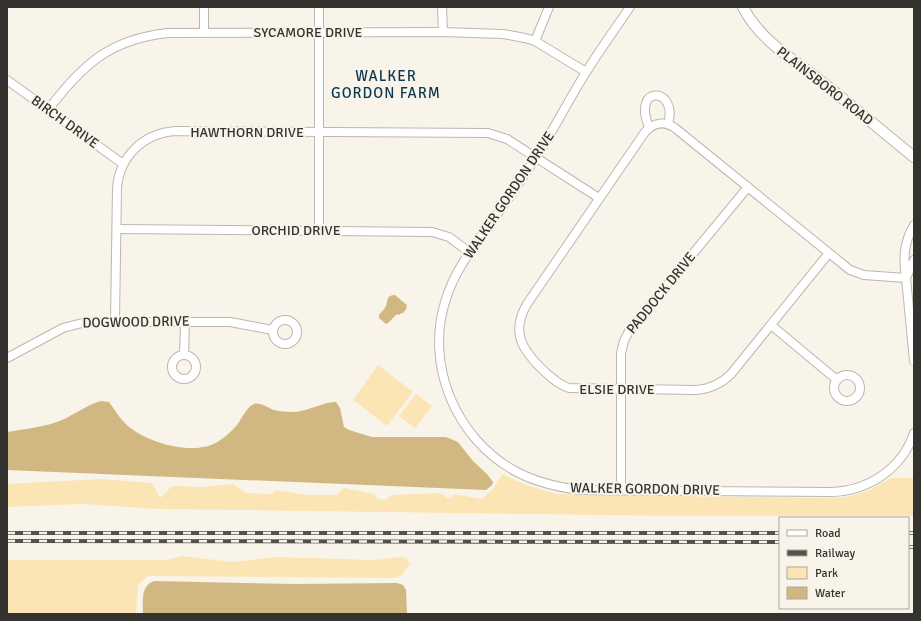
<svg xmlns="http://www.w3.org/2000/svg" width="921" height="621" font-family="Signika,sans-serif">
<style>
.green{fill:#fce5b5}
.water{fill:#d1b883}
.lines{fill:none;stroke-linecap:round;stroke-linejoin:round}
.minor-casing{stroke:#bcb7ae;stroke-width:10}
.tertiary-casing{stroke:#bcb7ae;stroke-width:12}
.minor{stroke:#fff;stroke-width:8}
.tertiary{stroke:#fff;stroke-width:10}
.rail-casing{stroke:#53514c;stroke-width:4}
.rail{stroke:#f9f4ea;stroke-width:2.5;stroke-dasharray:8;stroke-linecap:butt}
.labels{text-anchor:middle;dominant-baseline:central;stroke-width:4;stroke-linejoin:round;paint-order:stroke}
.street-label{font-size:14px;fill:#35332f;stroke:#f9f4ea}
.neighbourhood-label{font-size:15px;letter-spacing:1px;fill:#0c384e;stroke:#f9f4ea}
</style>
<rect width="100%" height="100%" fill="#f9f4ea"/>
<g class="green">
<path d="M378 365 413 392 387 426 353 400Z"/>
<path d="M416 394 432 406 415 428 399 416Z"/>
<path d="M502 474 526 485 557 494 821 498 847 497 870 490 891 478H914V516H677L244 510 156 509 83 504 7 507V484L101 479 152 483 160 498 172 486 203 487 233 484 246 493 272 494 277 490 307 495H337L344 488 374 494 378 499 386 500 391 495 440 493 449 499 455 494 482 499 494 488Z"/>
<path d="M182 556 232 562 276 557 375 560 399 557 406 558 410 563 402 575 395 578 148 576 138 585 136 614H7V560H165Z"/>
</g>
<g class="water">
<path d="M395 295 407 305 406 307 407 308 402 314 401 313 399 315 397 314 388 323 386 324 379 318V315C381 312 384 310 386 306 388 300 386 295 395 295Z"/>
<path d="M101 401 109 402C115 410 120 419 128 426 148 443 195 457 219 441 225 437 232 431 237 425 242 419 246 407 254 404 260 402 268 408 274 410 279 411 286 412 292 412 306 412 326 401 336 402L340 408 344 427 349 430 372 437H446L458 442 473 461 487 474 493 482 492 485 486 490 7 470V432C25 429 45 427 62 420 75 414 87 405 101 401Z"/>
<path d="M154 581 295 584 397 583 403 585 406 590 407 614H143C143 602 140 586 154 581Z"/>
</g>
<g class="lines">
<g class="minor-casing">
<g id="minor">
<path d="M204 7V32"/>
<path d="M442 7 443 32"/>
<path d="M630 7C615 29 599 51 585 74 568 101 553 131 535 159 519 183 503 206 486 230 470 251 454 273 446 299 424 364 456 440 517 472 536 482 557 487 579 490L831 492C868 491 902 469 914 433"/>
<path d="M535 41 549 7"/>
<path d="M7 80 123 164"/>
<path d="M48 110C82 65 110 39 168 33L443 32 503 34 525 38 535 41 586 72"/>
<path d="M649 127C631 84 679 87 668 124"/>
<path d="M914 225C904 242 903 258 906 278L914 260"/>
<path d="M117 229 432 232 449 237 469 252"/>
<path d="M319 230V7"/>
<path d="M829 253 731 374C721 384 710 389 696 390L569 388C559 385 552 378 544 371 523 351 510 333 527 304L645 132C654 122 665 121 675 128L850 270 864 275 906 278 914 361"/>
<circle cx="285" cy="332" r="12"/>
<path d="M115 321 117 189C119 157 143 133 176 131L488 133 507 139 599 198"/>
<path d="M771 325 837 380"/>
<circle cx="184" cy="367" r="12"/>
<path d="M184 355 185 322"/>
<path d="M7 358 63 328 86 322H230L273 330"/>
<circle cx="847" cy="388" r="13"/>
<path d="M621 489V353L624 341 629 331 748 187"/>
</g>
</g>
<g class="tertiary-casing">
<path id="tertiary" d="M743 7C759 39 790 57 817 78 850 104 882 131 914 157"/>
</g>
<use href="#minor" class="minor"/>
<use href="#tertiary" class="tertiary"/>
<g class="rail-casing">
<g id="rail">
<path d="M7 533H780"/>
<path d="M908 533H914"/>
<path d="M7 541 780 542"/>
<path d="M908 547H914"/>
</g>
</g>
<use href="#rail" class="rail"/>
</g>
<g class="labels">
<g class="street-label">
<text x="308" y="32">SYCAMORE DRIVE</text>
<text transform="translate(825 86) rotate(38)">PLAINSBORO ROAD</text>
<text transform="translate(65 122) rotate(36)">BIRCH DRIVE</text>
<text x="247" y="132">HAWTHORN DRIVE</text>
<text transform="translate(509 195) rotate(-56)">WALKER GORDON DRIVE</text>
<text x="296" y="230">ORCHID DRIVE</text>
<text transform="translate(661 293) rotate(-51)">PADDOCK DRIVE</text>
<text transform="translate(136 322) rotate(-1)">DOGWOOD DRIVE</text>
<text x="617" y="389">ELSIE DRIVE</text>
<text transform="translate(645 489) rotate(1)">WALKER GORDON DRIVE</text>
</g>
<g class="neighbourhood-label">
<text x="386" y="76">WALKER<tspan x="386" dy="17">GORDON FARM</tspan></text>
</g>
</g>
<rect width="921" height="621" fill="none" stroke="#35332f" stroke-width="16"/>
<rect x="779" y="517" width="130" height="92" fill="#f9f4ea" stroke="#aba79f"/>
<rect x="787" y="530" width="20" height="6" fill="#ffffff" stroke="#aba79f"/>
<text x="815" y="537" font-size="12" fill="#35332f">Road</text>
<rect x="787" y="550" width="20" height="6" fill="#53514c" stroke="#aba79f"/>
<text x="815" y="557" font-size="12" fill="#35332f">Railway</text>
<rect x="787" y="567" width="20" height="12" fill="#fce5b5" stroke="#aba79f"/>
<text x="815" y="577" font-size="12" fill="#35332f">Park</text>
<rect x="787" y="587" width="20" height="12" fill="#d1b883" stroke="#aba79f"/>
<text x="815" y="597" font-size="12" fill="#35332f">Water</text>
</svg>
